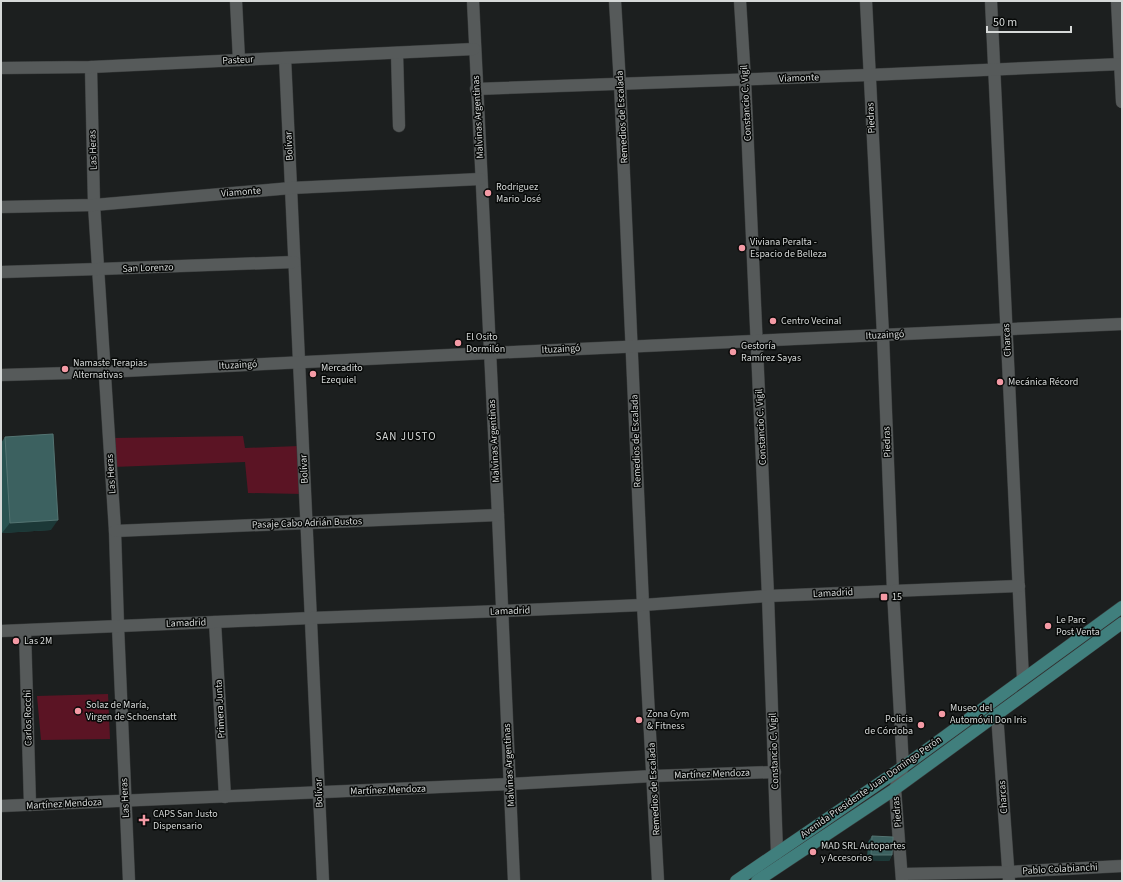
<svg xmlns="http://www.w3.org/2000/svg" width="1123" height="882" font-family="'Source Sans 3',sans-serif">
<style>
.green{fill:#5b1424}
.lines{fill:none;stroke-linecap:round;stroke-linejoin:round}
.minor-casing{stroke:#383b3b;stroke-width:13}
.major-casing{stroke:#383b3b;stroke-width:13}
.minor{stroke:#565a5a;stroke-width:12}
.major{stroke:#407f7d;stroke-width:12}
.wall{fill:#295351}
.shaded-wall{fill:#1c3837}
.building{fill:#3c6160;stroke:#547472}
.poi-dot{fill:#f49aa5;stroke:#070908;stroke-width:1.5}
.labels{text-anchor:middle;dominant-baseline:central;stroke-width:3;stroke-linejoin:round;paint-order:stroke}
.street-label{font-size:10px;fill:#d6d9d8;stroke:#070908}
.poi-label{font-size:10px;fill:#d6d9d8;stroke:#070908;text-anchor:start}
.neighbourhood-label{font-size:11px;letter-spacing:1px;fill:#d6d9d8;stroke:#070908}
</style>
<rect width="100%" height="100%" fill="#1c1f1f"/>
<g class="green">
<path d="M243 436 245 448 299 446 303 494 248 493 245 462 113 467 112 438Z"/>
<path d="M108 694 110 739 41 740 37 696Z"/>
</g>
<g class="lines">
<g class="minor-casing">
<g id="minor">
<path d="M236 1 239 60"/>
<path d="M473 1 498 515 514 881"/>
<path d="M615 1 620 84 643 605 658 881"/>
<path d="M740 1 745 80 768 596 777 853"/>
<path d="M866 1 883 335 893 591 903 767 895 789 902 881"/>
<path d="M991 1 1023 679"/>
<path d="M1117 1 1122 102"/>
<path d="M397 53 399 126"/>
<path d="M285 58 323 881"/>
<path d="M91 67 94 205 115 531 118 626 129 881"/>
<path d="M1 68 91 67 474 49"/>
<path d="M476 89 869 75 1122 64"/>
<path d="M1 207 94 205 291 188 480 179"/>
<path d="M1 272 99 269 294 262"/>
<path d="M1 375 104 372 490 353 1122 324"/>
<path d="M115 531 498 515"/>
<path d="M215 622 225 797"/>
<path d="M1 631 311 618 501 611 643 605 768 596 1019 586"/>
<path d="M25 631 30 805"/>
<path d="M997 714 1009 881"/>
<path d="M1 806 510 784 653 776 775 772"/>
<path d="M902 874 1008 872 1122 866"/>
</g>
</g>
<g class="major-casing">
<g id="major">
<path d="M736 881 903 767 1122 607"/>
<path d="M757 881 895 789 1122 623"/>
</g>
</g>
<use href="#minor" class="minor"/>
<use href="#major" class="major"/>
</g>
<g class="wall">
<path d="M5 437 51 530 2 533 1 506V443Z"/>
<path d="M872 836 892 855 889 861 867 860 868 842Z"/>
</g>
<g class="shaded-wall">
<path d="M58 520 51 530 2 533 10 523Z"/>
<path d="M871 855H892L889 861 867 860Z"/>
</g>
<g class="building">
<path d="M53 434 58 520 10 523 5 437Z"/>
<path d="M872 836 893 837 892 855H871Z"/>
</g>
<g class="poi-dot">
<circle cx="488" cy="193" r="4"/>
<circle cx="742" cy="248" r="4"/>
<circle cx="773" cy="321" r="4"/>
<circle cx="458" cy="343" r="4"/>
<circle cx="733" cy="352" r="4"/>
<circle cx="65" cy="369" r="4"/>
<circle cx="313" cy="374" r="4"/>
<circle cx="1000" cy="382" r="4"/>
<rect x="880" y="593" width="8" height="8" rx="2"/>
<circle cx="1048" cy="626" r="4"/>
<circle cx="16" cy="641" r="4"/>
<circle cx="78" cy="711" r="4"/>
<circle cx="942" cy="714" r="4"/>
<circle cx="639" cy="720" r="4"/>
<circle cx="921" cy="725" r="4"/>
<path d="M142 814h4v4h4v4h-4v4h-4v-4h-4v-4h4z"/>
<circle cx="813" cy="852" r="4"/>
</g>
<g class="labels">
<g class="street-label">
<text transform="translate(238 60) rotate(-3)">Pasteur</text>
<text transform="translate(799 78) rotate(-2)">Viamonte</text>
<text transform="translate(746 103) rotate(-93)">Constancio C. Vigil</text>
<text transform="translate(478 117) rotate(-93)">Malvinas Argentinas</text>
<text transform="translate(622 117) rotate(-93)">Remedios de Escalada</text>
<text transform="translate(871 118) rotate(-93)">Piedras</text>
<text transform="translate(289 146) rotate(-93)">Bolívar</text>
<text transform="translate(93 150) rotate(-92)">Las Heras</text>
<text transform="translate(241 192) rotate(-5)">Viamonte</text>
<text transform="translate(148 268) rotate(-2)">San Lorenzo</text>
<text transform="translate(885 335) rotate(-3)">Ituzaingó</text>
<text transform="translate(1007 340) rotate(-93)">Charcas</text>
<text transform="translate(561 349) rotate(-3)">Ituzaingó</text>
<text transform="translate(238 365) rotate(-3)">Ituzaingó</text>
<text transform="translate(761 427) rotate(-93)">Constancio C. Vigil</text>
<text transform="translate(494 441) rotate(-93)">Malvinas Argentinas</text>
<text transform="translate(636 441) rotate(-92)">Remedios de Escalada</text>
<text transform="translate(887 442) rotate(-92)">Piedras</text>
<text transform="translate(304 469) rotate(-93)">Bolívar</text>
<text transform="translate(111 474) rotate(-94)">Las Heras</text>
<text transform="translate(307 523) rotate(-2)">Pasaje Cabo Adrián Bustos</text>
<text transform="translate(833 593) rotate(-3)">Lamadrid</text>
<text transform="translate(510 611) rotate(-2)">Lamadrid</text>
<text transform="translate(186 623) rotate(-2)">Lamadrid</text>
<text transform="translate(220 709) rotate(-93)">Primera Junta</text>
<text transform="translate(28 718) rotate(-91)">Carlos Rocchi</text>
<text transform="translate(774 751) rotate(-92)">Constancio C. Vigil</text>
<text transform="translate(509 765) rotate(-93)">Malvinas Argentinas</text>
<text transform="translate(712 774) rotate(-2)">Martínez Mendoza</text>
<text transform="translate(871 787) rotate(-35)">Avenida Presidente Juan Domingo Perón</text>
<text transform="translate(654 789) rotate(-93)">Remedios de Escalada</text>
<text transform="translate(388 790) rotate(-2)">Martínez Mendoza</text>
<text transform="translate(319 793) rotate(-92)">Bolívar</text>
<text transform="translate(1003 797) rotate(-94)">Charcas</text>
<text transform="translate(125 798) rotate(-93)">Las Heras</text>
<text transform="translate(64 804) rotate(-3)">Martínez Mendoza</text>
<text transform="translate(897 812) rotate(-95)">Piedras</text>
<text transform="translate(1060 869) rotate(-3)">Pablo Colabianchi</text>
</g>
<g class="poi-label">
<text x="496" y="187">Rodriguez<tspan x="496" dy="12">Mario José</tspan></text>
<text x="750" y="242">Viviana Peralta -<tspan x="750" dy="12">Espacio de Belleza</tspan></text>
<text x="781" y="321">Centro Vecinal</text>
<text x="466" y="337">El Osito<tspan x="466" dy="12">Dormilón</tspan></text>
<text x="741" y="346">Gestoría<tspan x="741" dy="12">Ramírez Sayas</tspan></text>
<text x="73" y="363">Namaste Terapias<tspan x="73" dy="12">Alternativas</tspan></text>
<text x="321" y="368">Mercadito<tspan x="321" dy="12">Ezequiel</tspan></text>
<text x="1008" y="382">Mecánica Récord</text>
<text x="892" y="597">15</text>
<text x="1056" y="620">Le Parc<tspan x="1056" dy="12">Post Venta</tspan></text>
<text x="24" y="641">Las 2M</text>
<text x="86" y="705">Solaz de María,<tspan x="86" dy="12">Virgen de Schoenstatt</tspan></text>
<text x="950" y="708">Museo del<tspan x="950" dy="12">Automóvil Don Iris</tspan></text>
<text x="647" y="714">Zona Gym<tspan x="647" dy="12">&amp; Fitness</tspan></text>
<text x="913" y="719" text-anchor="end">Policia<tspan x="913" dy="12">de Córdoba</tspan></text>
<text x="153" y="814">CAPS San Justo<tspan x="153" dy="12">Dispensario</tspan></text>
<text x="821" y="846">MAD SRL Autopartes<tspan x="821" dy="12">y Accesorios</tspan></text>
</g>
<g class="neighbourhood-label">
<text x="406" y="436">SAN JUSTO</text>
</g>
</g>
<rect width="1123" height="882" fill="none" stroke="#d6d9d8" stroke-width="4"/>
<path d="M987 26v6h84v-6" fill="none" stroke="#d6d9d8" stroke-width="2"/>
<text x="993" y="26" font-size="12" fill="#d6d9d8" stroke="#070908" stroke-width="3" paint-order="stroke">50 m</text>
</svg>
